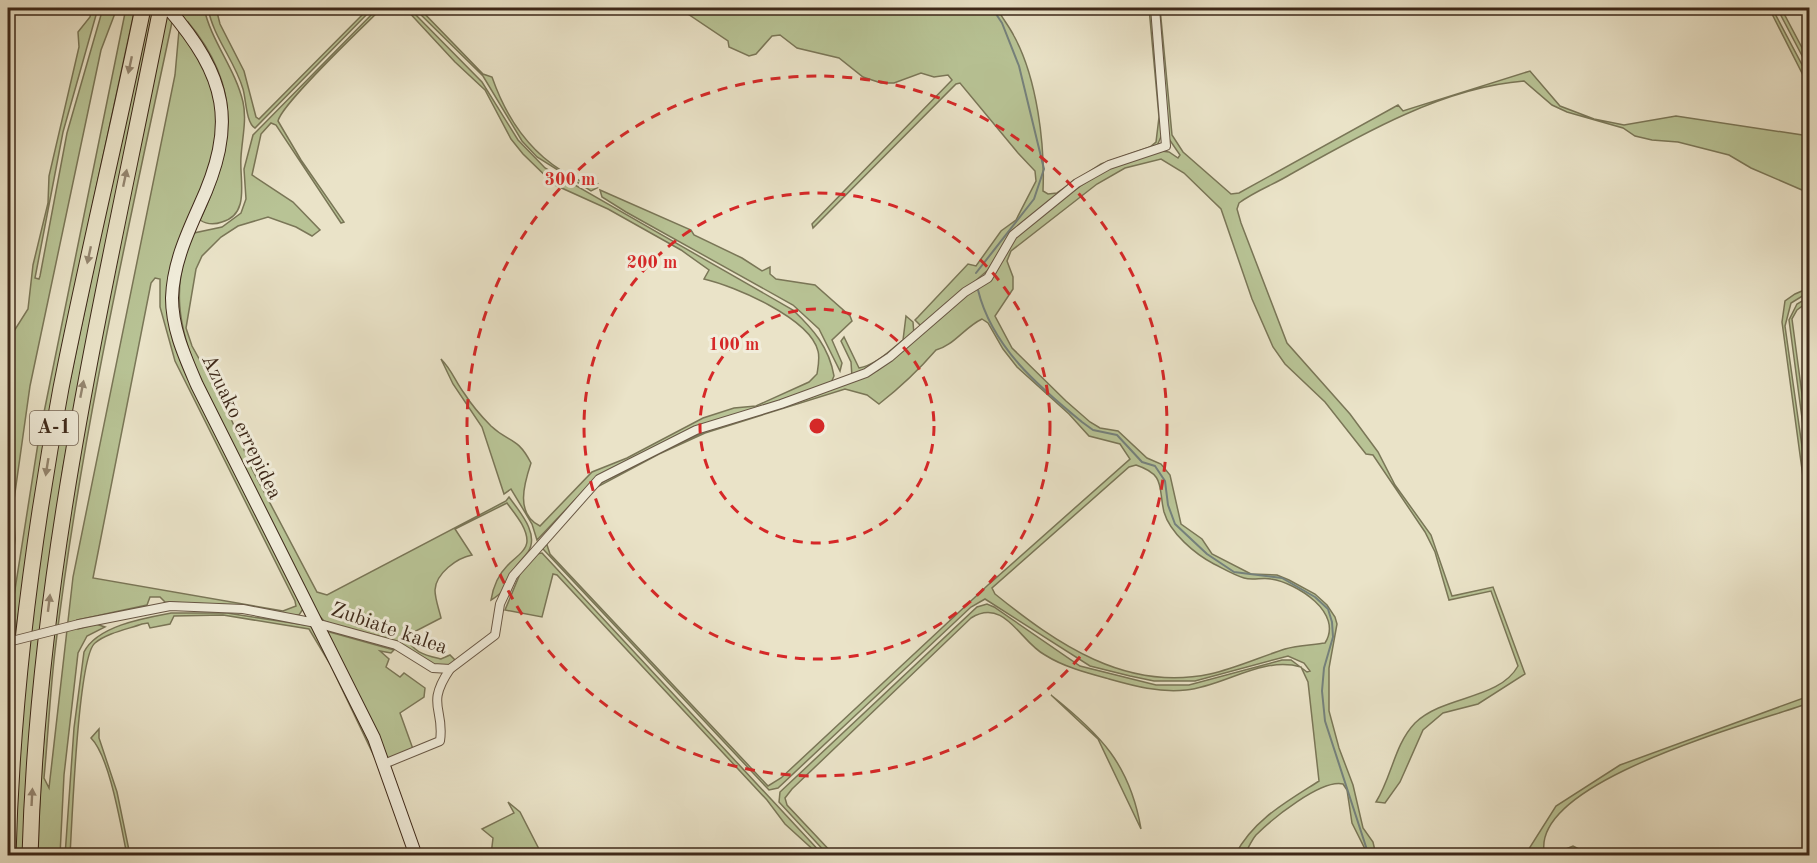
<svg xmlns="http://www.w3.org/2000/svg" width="1817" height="863" font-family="'Old Standard TT',serif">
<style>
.green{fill:#b8c395;stroke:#7a7657;stroke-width:1.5;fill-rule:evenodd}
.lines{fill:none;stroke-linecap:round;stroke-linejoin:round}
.stream{stroke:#75817c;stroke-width:2}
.street-casing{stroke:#685745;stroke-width:10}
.secondary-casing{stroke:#3d2819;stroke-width:14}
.highway-casing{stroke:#3d2819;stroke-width:17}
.street{stroke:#f1eddb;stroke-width:8}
.secondary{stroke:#f1eddb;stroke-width:12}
.highway{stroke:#eae3c8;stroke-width:15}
.street-bridge-casing{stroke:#685745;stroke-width:10;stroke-linecap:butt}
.street-bridge{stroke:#f1eddb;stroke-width:8}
.oneway{fill:#948670}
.ring{fill:none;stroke:#d62828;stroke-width:3;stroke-dasharray:10 8}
.labels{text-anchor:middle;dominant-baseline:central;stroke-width:6;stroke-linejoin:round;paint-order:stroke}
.shield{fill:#f1eddb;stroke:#736353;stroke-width:1.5}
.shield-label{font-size:20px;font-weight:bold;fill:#3d2819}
.street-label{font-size:21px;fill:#3d2819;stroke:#f1eddb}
.centre{fill:#d62828;stroke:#f1eddb;stroke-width:3}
.ring-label{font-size:18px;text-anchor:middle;font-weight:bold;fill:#d62828;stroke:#f1eddb;stroke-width:6;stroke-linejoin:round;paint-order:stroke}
</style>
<rect width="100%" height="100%" fill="#eae3c8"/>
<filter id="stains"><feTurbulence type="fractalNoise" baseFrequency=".00333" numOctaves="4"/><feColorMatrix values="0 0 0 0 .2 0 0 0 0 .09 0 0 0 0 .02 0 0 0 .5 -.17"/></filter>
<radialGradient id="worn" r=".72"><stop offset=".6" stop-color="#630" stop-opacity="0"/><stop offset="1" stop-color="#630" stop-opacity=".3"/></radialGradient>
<g class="green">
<path d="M92 8H98L63 132 35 278 39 279 40 276 67 133 103 8H117L101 50 30 386 13 507 15 539 8 601 13 602 39 437 126 8H135L60 356 8 679V375L14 331 28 309 33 265 48 203 49 176 79 47 78 32 90 17Z"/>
<path d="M148 8H155L63 468 38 646 25 855 14 856 25 672 51 471Z"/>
<path d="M168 8H175C130 221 81 434 55 651 50 694 48 736 44 778L49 788 73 577 175 75 181 8H204C211 41 235 68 243 102 247 120 242 139 241 157 239 179 251 214 222 222 214 225 206 224 200 220 234 147 244 89 188 22L184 37 202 61 216 102 217 124 212 161 177 246 170 326 180 359 303 609 299 615 278 614 233 605 165 602 160 597H150L147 605 77 620 78 629 96 624 105 627 87 636 78 653 64 775 60 855 38 856C44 568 111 288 168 8ZM155 278 160 279V307L175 361 295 601 296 606 283 611 93 578 151 283Z"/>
<path d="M208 8H216L220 24 244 71 256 117 259 119 369 8H373L255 128C246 123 246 99 243 89 235 61 213 37 208 8Z"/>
<path d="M378 8H382C364 26 282 103 278 121L301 160 344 222 341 223 276 125 271 123 261 134 252 175 293 202 320 230 312 236 296 227 268 217 238 226 221 237 202 256 196 269 186 328 192 346 227 409 252 469 317 592 327 595 506 501 509 497C519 511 540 534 528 552 523 559 517 564 513 571 507 585 504 593 491 600 493 588 498 575 507 566 513 559 527 551 527 541 527 527 514 513 507 503L455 529 472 555C457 558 436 573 435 590 435 599 439 609 441 618L406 636C413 653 425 655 441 659L450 655 456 661 450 667 432 666 397 647 324 621 317 613 200 378C178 329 170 283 194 233L222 227 241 213 246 199 244 169 253 135Z"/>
<path d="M405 8H409L482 82 518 140 545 168 793 310C813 329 829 347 834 376L831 383 697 428 588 486 537 540 532 524 511 489 504 494 482 427 453 384 441 359C452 370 455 381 464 393 471 404 482 417 491 426 509 443 517 436 531 463 524 484 515 514 540 526L592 472 627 458 703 418 734 408 756 406 809 382 817 374C818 367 820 358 818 351 810 318 734 286 704 279L709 270 681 250 608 209 555 185 523 154 511 139 485 90 455 62Z"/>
<path d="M414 8H419L483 74 492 77C507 120 531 155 571 176 581 181 586 186 597 184L594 187 597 188 591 191 537 157 522 141 483 76Z"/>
<path d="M679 8H997C1002 18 1009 26 1014 36 1037 78 1045 144 1043 191L1048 194 1057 193 1101 164 1150 147 1156 142 1159 117 1149 8H1152L1163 132 1157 146 1107 164 1008 238 988 270 922 327 915 320 918 317 968 264 976 266 1001 231 1016 220 1036 181 1035 171 1018 153 960 83 956 84 813 228 812 224 952 80 948 75 934 77 921 73 894 83H881L863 77 839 58 797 48 780 35 772 36 756 54 749 56 729 47 728 41Z"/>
<path d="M1157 8H1160L1172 135 1183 152 1231 194 1239 193 1398 105 1403 111 1530 71 1560 106 1594 119 1624 125 1676 116 1809 136V193L1751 168 1729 155 1678 142 1652 140 1635 136 1623 128 1567 112 1552 105 1524 81C1444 87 1360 135 1291 174 1275 184 1255 191 1239 203L1237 209 1241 223 1287 343 1350 414 1378 452 1395 485 1431 535 1452 596 1493 587 1525 674 1478 704 1443 713 1423 730 1400 782 1385 803 1376 802C1392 777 1394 745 1415 723 1444 695 1499 700 1518 666L1491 591 1449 600 1435 552 1425 532 1373 455 1366 454 1325 402 1285 364 1273 347 1252 299 1221 209 1184 173 1161 159 1125 168 1097 184 1011 251 1007 261 1013 277V289L995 316 1012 348 1066 401 1090 422 1100 428 1118 431 1147 458 1161 464 1170 475 1181 524 1202 539 1212 554 1251 574 1277 575 1289 580 1315 594 1327 605 1335 617 1337 624 1329 668V711L1339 748 1353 785 1363 828 1373 842 1376 855H1368L1352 823 1347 790 1343 784C1321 779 1272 819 1256 835 1251 841 1248 849 1244 855H1235C1253 820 1286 802 1319 781L1308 682 1301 667C1261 656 1225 686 1186 690 1160 693 1134 686 1109 679 1087 673 1064 667 1045 655 1020 642 1005 597 971 618L792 789 785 798 787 805 834 855H828L779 802 780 792 977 607 987 604 994 607 1080 666 1156 685H1189L1282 660H1291L1307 672 1310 671 1304 663 1288 656 1195 681H1154L1130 676 1090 666 985 599 971 607 778 788 769 790 543 549V544L593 488 604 481 707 430 806 399 878 370 962 298 986 282 1013 239 1074 190 1103 171 1161 151 1169 152 1178 158 1180 155 1169 139ZM982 319 988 323 1003 349 1017 367 1069 414 1089 436 1120 444 1130 459 988 585 781 778 768 786 550 554 546 542 597 487 659 454 705 433 845 389 867 395 879 404C902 386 917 372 936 350 953 346 965 327 982 319ZM1136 465C1166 475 1158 487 1164 512 1170 533 1195 554 1214 564 1224 569 1234 575 1244 578 1253 581 1262 577 1271 579 1297 583 1344 613 1325 643 1313 645 1297 645 1285 649 1260 657 1236 668 1210 674 1126 692 1057 644 995 594L992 588 1129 467Z"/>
<path d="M1769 8H1772L1809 78V87Z"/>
<path d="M1777 8H1781L1809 61V69Z"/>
<path d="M600 190 691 230 694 235 742 258 762 271 770 267V274L776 279 815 285 850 316 852 321 832 340 842 363 840 371 819 329 793 305 626 212 602 197Z"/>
<path d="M1809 288V292L1791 303 1785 326 1809 496V521L1782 322 1785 301 1795 294Z"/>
<path d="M1809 297V301L1797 310 1792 319 1809 447V471L1789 320 1797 304Z"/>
<path d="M906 316 913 322 914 335 878 364 852 377 851 362 841 341 844 337 859 368C876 365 889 351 903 340Z"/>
<path d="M542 553 823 855H819L785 824 767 800 557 575 553 574 542 617 505 610 522 569 536 554Z"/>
<path d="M171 613H227L312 626 371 740 384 777 330 664 309 629 223 615 174 616 170 624 150 628 148 623 142 624C128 629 107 633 95 643 78 656 72 824 70 855L65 856 74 728 84 652C97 626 144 618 171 613Z"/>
<path d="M326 631 394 650 391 653 380 651 389 659 386 667 400 677 404 673 425 688 424 697 400 713 413 749 386 760Z"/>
<path d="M1051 695C1100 734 1130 764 1141 829L1098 739Z"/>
<path d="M1809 696V703C1755 723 1535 779 1544 851L1551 855 1573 846 1591 855H1525L1556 806 1620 765Z"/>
<path d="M99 729V738L117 792 130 855H127C121 827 110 757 91 738Z"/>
<path d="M508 802 520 812 542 855H491L493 838 482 829 514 813Z"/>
</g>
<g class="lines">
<g class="stream">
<path d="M976 273 1034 199 1044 169 1019 66 1002 23 992 8"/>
<path d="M978 290C992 347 1039 387 1082 422L1093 430 1117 435 1142 462 1155 466 1165 481 1168 505 1175 524 1207 554 1234 572 1282 578 1315 597 1328 609 1332 622 1333 637 1324 668 1322 691 1325 721 1369 856"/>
<path d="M1559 856 1573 851 1581 856"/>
</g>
<g class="street-casing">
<g id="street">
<path d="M79 624 170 606 243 609 316 623 396 645 433 668 450 669 495 635 500 604 513 576 599 479 696 430 781 404 866 373 890 357 965 292 988 278 1013 235 1077 183 1109 165 1166 146 1155 8"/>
<path d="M384 764 440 741C445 708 425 706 450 669"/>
</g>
</g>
<g class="secondary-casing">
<path id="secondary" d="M168 8C227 77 238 123 199 207 186 236 173 265 172 298 172 329 185 357 197 385L374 738 416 856"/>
</g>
<g class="highway-casing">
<g id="highway">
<path d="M8 856C12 699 32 542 61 388 86 261 117 135 143 8"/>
<path d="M30 856C38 563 105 292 161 8"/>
</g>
</g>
<use href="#street" class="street"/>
<use href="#secondary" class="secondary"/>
<use href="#highway" class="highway"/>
<g class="street-bridge-casing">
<path id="street-bridge" d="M8 642 79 624"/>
</g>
<use href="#street-bridge" class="street-bridge"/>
</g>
<defs><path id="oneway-solid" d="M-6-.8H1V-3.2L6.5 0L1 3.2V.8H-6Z" transform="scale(1.5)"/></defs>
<g class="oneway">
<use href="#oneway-solid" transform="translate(130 65) rotate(102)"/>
<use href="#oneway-solid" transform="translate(125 178) rotate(-78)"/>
<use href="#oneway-solid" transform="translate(89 255) rotate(102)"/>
<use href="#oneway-solid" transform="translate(82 389) rotate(-79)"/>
<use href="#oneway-solid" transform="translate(47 467) rotate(99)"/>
<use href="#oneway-solid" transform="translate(49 603) rotate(-83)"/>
<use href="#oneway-solid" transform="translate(32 797) rotate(-87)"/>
</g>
<g class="ring">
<circle cx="817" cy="426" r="117"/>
<circle cx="817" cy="426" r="233"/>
<circle cx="817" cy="426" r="350"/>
</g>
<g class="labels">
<rect class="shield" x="30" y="411" width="48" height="34" rx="4.5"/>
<g class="shield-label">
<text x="54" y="428">A-1</text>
</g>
<g class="street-label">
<text transform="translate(241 427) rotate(64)">Azuako errepidea</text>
<text transform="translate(389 629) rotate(19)">Zubiate kalea</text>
</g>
</g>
<circle cx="817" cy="426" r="9" class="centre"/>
<g class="ring-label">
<text x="570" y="185">300 m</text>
<text x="652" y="268">200 m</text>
<text x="734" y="350">100 m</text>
</g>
<rect width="1817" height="863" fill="none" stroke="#eae3c8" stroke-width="30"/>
<rect x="9" y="9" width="1799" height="845" fill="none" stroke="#3d2819" stroke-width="3"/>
<rect x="15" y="15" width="1787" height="833" fill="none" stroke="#3d2819" stroke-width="1.5"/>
<rect width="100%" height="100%" filter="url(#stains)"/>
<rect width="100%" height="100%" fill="url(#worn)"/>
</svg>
